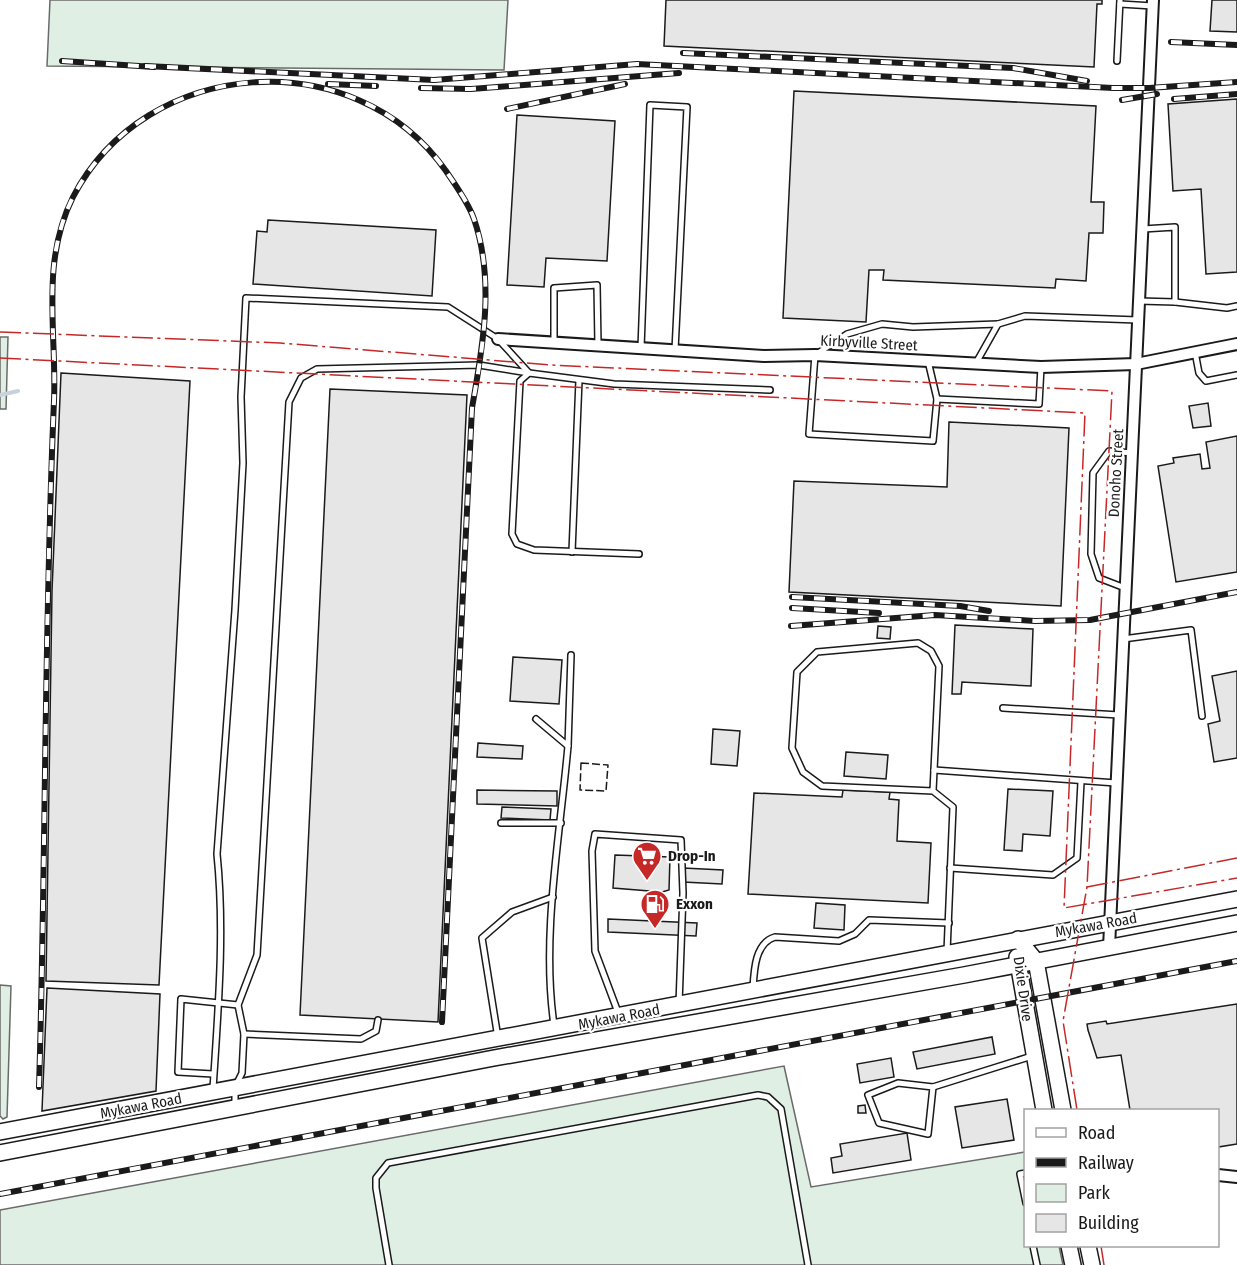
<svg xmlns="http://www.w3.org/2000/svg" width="1237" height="1265" font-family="'Fira Sans Condensed',sans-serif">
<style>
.green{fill:#e0efe3;stroke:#6a6a6a;stroke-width:1.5}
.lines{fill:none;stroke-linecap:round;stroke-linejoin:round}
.stream{stroke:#c6d2dc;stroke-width:4}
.building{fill:#e6e6e6;stroke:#1a1a1a;stroke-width:1.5}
.service-casing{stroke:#1a1a1a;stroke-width:8}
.minor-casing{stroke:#1a1a1a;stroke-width:14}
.secondary-casing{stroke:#1a1a1a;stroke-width:18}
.service{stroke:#fff;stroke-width:5}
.minor{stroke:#fff;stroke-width:10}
.secondary{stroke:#fff;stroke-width:15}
.rail-casing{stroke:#1a1a1a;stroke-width:6}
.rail{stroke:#fff;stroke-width:4;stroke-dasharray:11;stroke-linecap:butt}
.fence{stroke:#1a1a1a;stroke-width:1.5;stroke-dasharray:8 3;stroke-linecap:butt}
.power{stroke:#c62828;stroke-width:1.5;stroke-dasharray:21 4.5 3 4.5;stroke-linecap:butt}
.labels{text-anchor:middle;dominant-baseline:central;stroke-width:4.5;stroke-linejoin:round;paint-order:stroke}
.street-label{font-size:15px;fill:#1a1a1a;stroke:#fff}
.poi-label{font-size:15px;font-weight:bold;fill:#1a1a1a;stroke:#fff;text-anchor:start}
</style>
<rect width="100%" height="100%" fill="#fff"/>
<g class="green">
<path d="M50 0H508L504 70 47 66Z"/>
<path d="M0 337H8L6 409H0Z"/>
<path d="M0 985 11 986 7 1117 3 1119 0 1116Z"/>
<path d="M784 1066 811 1187 1025 1152 1026 1246H1059L1063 1265H0V1210Z"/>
</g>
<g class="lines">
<path class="stream" d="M0 395 18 391"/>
</g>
<g class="building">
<path d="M666 0H1102V4H1097L1094 67 664 46Z"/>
<path d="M1212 0H1237V32L1210 31Z"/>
<path d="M794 91 1096 106 1091 202H1104L1103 233H1089L1086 281 1056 279 1055 288 883 280 884 270H869L866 322 783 318Z"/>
<path d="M1237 99V272L1206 274 1201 189 1173 191 1168 104Z"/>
<path d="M517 115 615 121 607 261 546 258 544 287 507 285Z"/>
<path d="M268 220 436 230 432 296 253 284 257 231 267 232Z"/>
<path d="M61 373 190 381 159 985 46 981 52 591Z"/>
<path d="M330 389 467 395 438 1022 300 1015Z"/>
<path d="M1208 403 1211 426 1193 428 1189 406Z"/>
<path d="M949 422 1069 428 1061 606 789 592 794 481 947 487Z"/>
<path d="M1237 436V572L1176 582 1158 466 1174 463 1173 458 1200 454 1202 469 1210 468 1206 442Z"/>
<path d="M955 625 1033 629 1031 686 962 682 961 694H952Z"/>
<path d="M878 626 891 627 890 639 877 638Z"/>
<path d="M513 657 562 660 559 704 510 701Z"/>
<path d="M1237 671V758L1214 762 1208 724 1220 721 1212 676Z"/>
<path d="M713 729 740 731 737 766 711 764Z"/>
<path d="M478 743 523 746 522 759 477 757Z"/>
<path d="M846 752 888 755 886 779 844 776Z"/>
<path d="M1008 789 1053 791 1050 836 1023 834 1022 851 1004 850Z"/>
<path d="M477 790 557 791V806L477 804Z"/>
<path d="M843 790 890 792 889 799 899 800 897 841 931 843 928 903 748 894 754 793 842 797Z"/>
<path d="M502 807 551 809 550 820 501 818Z"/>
<path d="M615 855 670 857 669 890 662 892 613 888Z"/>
<path d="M683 868 723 870 722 884 683 882Z"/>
<path d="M816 903 845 905 844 930 814 928Z"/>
<path d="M608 919 697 923 696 936 608 932Z"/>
<path d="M47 988 160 994 156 1091 42 1111Z"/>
<path d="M1237 1004V1144L1218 1147V1110H1130L1121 1055 1097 1058 1088 1030 1087 1024 1106 1021 1107 1024Z"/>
<path d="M992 1037 995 1054 917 1069 913 1052Z"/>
<path d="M891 1058 894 1077 860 1083 857 1064Z"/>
<path d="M1007 1099 1014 1140 962 1148 955 1107Z"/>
<path d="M865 1105 866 1113H858V1106Z"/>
<path d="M907 1133 911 1160 833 1173 831 1158 842 1156 840 1144Z"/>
</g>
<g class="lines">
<g class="service-casing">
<g id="service">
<path d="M1120 4 1153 6"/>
<path d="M1117 61 1120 0"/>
<path d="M1139 301 1175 302V227L1143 229"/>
<path d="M1175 302 1227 308 1237 306"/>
<path d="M554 343V288L597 285 598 345"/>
<path d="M641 348 650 105 687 107 675 350"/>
<path d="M1195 352 1199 373 1206 381 1237 375"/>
<path d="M928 361 937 399 933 441 809 434 815 355 847 334 882 324 913 327 998 324"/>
<path d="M976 363 998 324 1025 316 1138 320"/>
<path d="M529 373 520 381 512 534 517 544 534 550 639 554"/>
<path d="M937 399 1039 404 1041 367"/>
<path d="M572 552 579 380"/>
<path d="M1125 588 1099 578 1091 554 1093 473 1109 451 1132 453"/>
<path d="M1123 639 1191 630 1202 716"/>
<path d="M1003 708 1119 715"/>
<path d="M536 719 568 746 571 655"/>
<path d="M934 770 1116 783"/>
<path d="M933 791 822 786 803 772 792 748 797 672 817 652 918 643 931 651 939 666 933 791 953 807 947 952"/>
<path d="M501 823H561"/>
<path d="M950 868 1053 875 1077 858 1081 782"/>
<path d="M753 989C754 970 755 943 775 937L839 941 855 934 869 920 949 923"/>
<path d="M619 1015 595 951 592 851 595 834 681 840 683 893 679 1004"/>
<path d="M554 1025C541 936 560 836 568 746"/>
<path d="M244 1034 361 1039 376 1031 378 1020"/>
<path d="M498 1038 482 938 512 912 553 897"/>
<path d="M213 1074 178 1072 181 999 238 1005"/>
<path d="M898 1083 933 1087 928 1134 879 1123 868 1095Z"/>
<path d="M933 1087 1032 1056"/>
<path d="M213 1089C218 1011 225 932 217 854L235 610 243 463 241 397 246 298 448 307 498 339 529 373 614 384 770 390"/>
<path d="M235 1106V1087L242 1073 244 1034 238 1005 257 955 289 402 301 378 317 369 479 365 529 373"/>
<path d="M1026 1173 1020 1174 1026 1203"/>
<path d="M1033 1246 1037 1265"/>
<path d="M389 1265 376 1188V1178L388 1163 758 1095 768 1097 781 1109 808 1265"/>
</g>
</g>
<g class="minor-casing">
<g id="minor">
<path d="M498 339 764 356 815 355 1041 367 1136 364 1237 344"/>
<path d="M1109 948 1153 0"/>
<path d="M1218 1175 1237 1177"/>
</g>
</g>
<g class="secondary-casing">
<g id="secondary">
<path d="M1018 939 1036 961 1063 1110"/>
<path d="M1017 957 1044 1110"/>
<path d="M0 1132 1237 899"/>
<path d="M0 1153 494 1058 964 975 1237 923"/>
<path d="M1069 1246 1073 1265"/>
<path d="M1088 1246 1092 1265"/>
</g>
</g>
<use href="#service" class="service"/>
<use href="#minor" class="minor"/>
<use href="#secondary" class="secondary"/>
<g class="rail-casing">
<g id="rail">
<path d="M1171 42 1237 45"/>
<path d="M683 53 1013 68 1087 81"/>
<path d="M62 61 154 67"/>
<path d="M145 66 434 80 637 64 1113 88H1149L1237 82"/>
<path d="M328 84 376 86"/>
<path d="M421 88 471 89 679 73"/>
<path d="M1174 99 1237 94"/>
<path d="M1122 100 1157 94"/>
<path d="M507 109 625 84"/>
<path d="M792 597 960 606 989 611"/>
<path d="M792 608 879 613"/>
<path d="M791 626 935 615 1035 621 1090 620 1237 592"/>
<path d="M39 1087C46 858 44 629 54 401 57 332 40 263 73 197 146 56 355 41 446 171 456 186 468 202 474 219 495 280 483 346 472 408L442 1022"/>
<path d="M0 1194 1237 961"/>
</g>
</g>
<use href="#rail" class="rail"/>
<path class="fence" d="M581 763 608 765 606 791 580 790Z"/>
<g class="power">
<path d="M0 332 280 343 551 365 1112 391 1087 887 1063 1021 1077 1110"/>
<path d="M0 358 1085 413 1064 908 1237 878"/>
<path d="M1087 887 1237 858"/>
<path d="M1101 1246 1104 1265"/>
</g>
</g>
<defs>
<g id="supermarket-pin" transform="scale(1.5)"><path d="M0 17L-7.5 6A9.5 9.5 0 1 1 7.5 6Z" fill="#c62828" stroke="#fff"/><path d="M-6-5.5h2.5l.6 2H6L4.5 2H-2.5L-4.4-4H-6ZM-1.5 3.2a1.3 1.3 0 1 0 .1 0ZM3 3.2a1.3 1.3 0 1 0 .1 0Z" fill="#fff"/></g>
<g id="fuel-pin" transform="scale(1.5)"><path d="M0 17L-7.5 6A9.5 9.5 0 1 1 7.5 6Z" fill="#c62828" stroke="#fff"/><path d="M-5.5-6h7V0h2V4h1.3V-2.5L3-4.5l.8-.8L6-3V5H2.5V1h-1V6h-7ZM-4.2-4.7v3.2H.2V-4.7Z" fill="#fff"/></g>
</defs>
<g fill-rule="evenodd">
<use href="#supermarket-pin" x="647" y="856"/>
<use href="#fuel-pin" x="655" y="904"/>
</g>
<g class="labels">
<g class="street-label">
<text transform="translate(869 343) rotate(3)">Kirbyville Street</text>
<text transform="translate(1116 473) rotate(-87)">Donoho Street</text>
<text transform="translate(1096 925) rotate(-10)">Mykawa Road</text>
<text transform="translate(1023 989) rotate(82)">Dixie Drive</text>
<text transform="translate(619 1017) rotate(-11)">Mykawa Road</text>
<text transform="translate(141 1106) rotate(-11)">Mykawa Road</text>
</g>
<g class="poi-label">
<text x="668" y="856">Drop-In</text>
<text x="676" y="904">Exxon</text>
</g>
</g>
<rect x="1024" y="1109" width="195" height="138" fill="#ffffff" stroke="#a3a3a3" stroke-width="1.5"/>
<rect x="1036" y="1128" width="30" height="9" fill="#ffffff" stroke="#a3a3a3" stroke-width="1.5"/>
<text x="1078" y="1139" font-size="18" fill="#1a1a1a">Road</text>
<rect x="1036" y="1158" width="30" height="9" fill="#1a1a1a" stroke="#a3a3a3" stroke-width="1.5"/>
<text x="1078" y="1169" font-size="18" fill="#1a1a1a">Railway</text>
<rect x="1036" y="1184" width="30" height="18" fill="#e0efe3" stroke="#a3a3a3" stroke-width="1.5"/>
<text x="1078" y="1199" font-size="18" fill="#1a1a1a">Park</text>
<rect x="1036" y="1214" width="30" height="18" fill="#e6e6e6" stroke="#a3a3a3" stroke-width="1.5"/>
<text x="1078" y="1229" font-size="18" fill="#1a1a1a">Building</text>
</svg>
